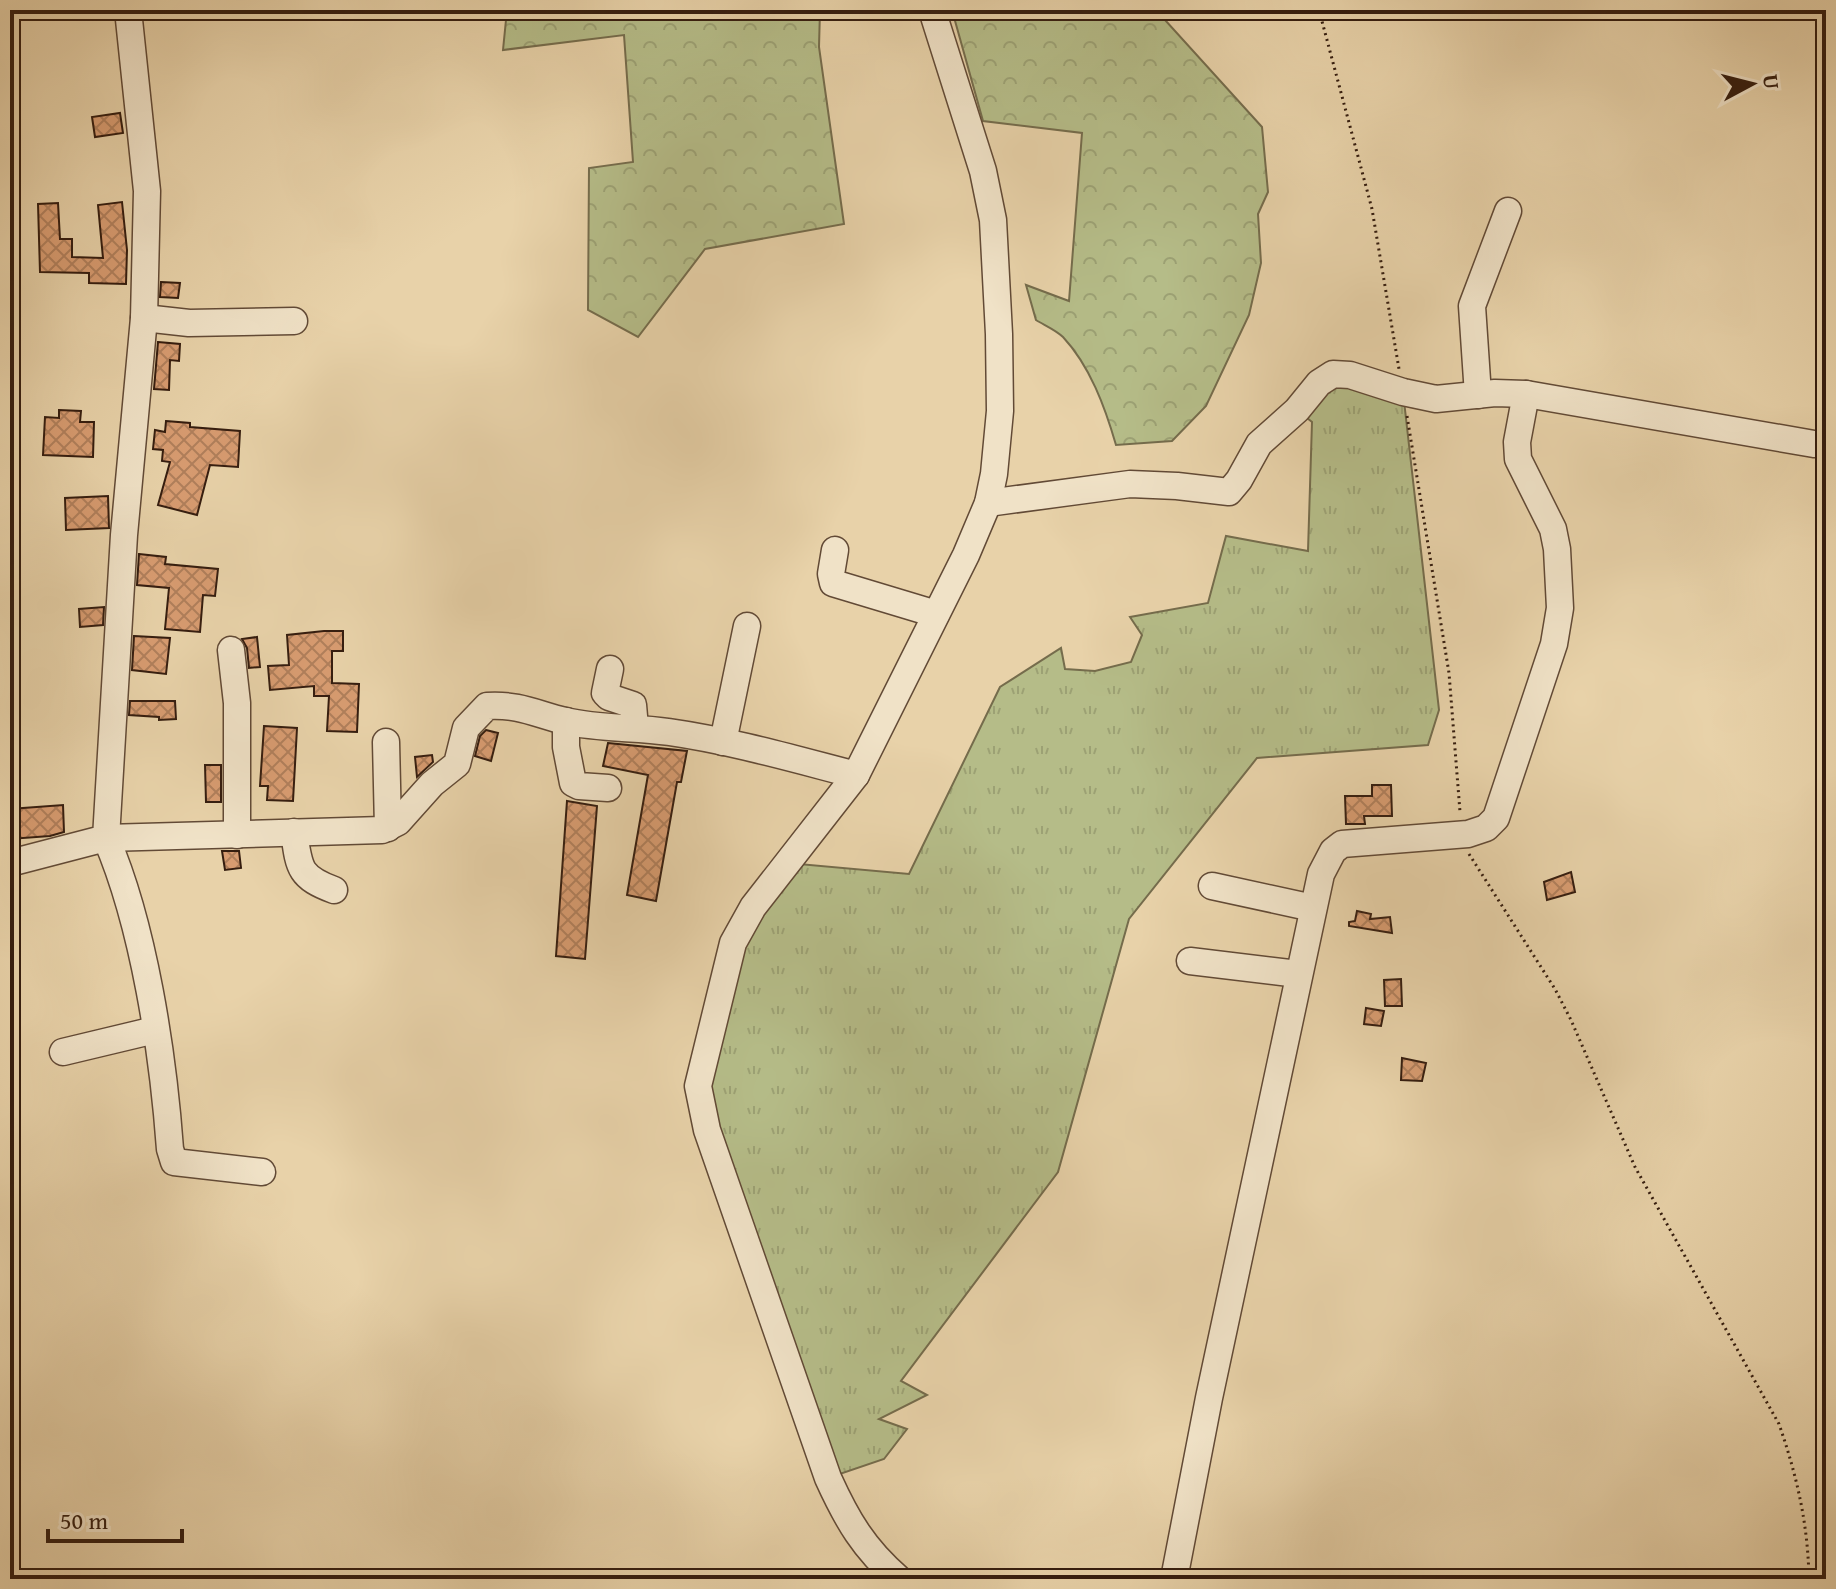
<svg xmlns="http://www.w3.org/2000/svg" width="1836" height="1589" font-family="'Gentium Book Plus',serif">
<style>
.grass{fill:url(#grass-tufts);stroke:#756c4c;stroke-width:2}
.forest{fill:url(#forest-crowns);stroke:#756c4c;stroke-width:2}
.building{fill:url(#building-cross-hatch);stroke:#351d0f;stroke-width:2}
.lines{fill:none;stroke-linecap:round;stroke-linejoin:round}
.minor-casing{stroke:#624a36;stroke-width:29}
.path{stroke:#351d0f;stroke-width:3;stroke-dasharray:2 4;stroke-linecap:butt}
.minor{stroke:#f0e2c7;stroke-width:26}
</style>
<defs>
<pattern id="grass-tufts" width="24" height="20" patternUnits="userSpaceOnUse" patternTransform="scale(2)"><rect width="24" height="20" fill="#b5bc88"/><path d="M3 7l-1-3M5 7V3M7 7l1-3M15 17l-1-3M17 17v-4M19 17l1-3" fill="none" stroke="#9ca174"/></pattern>
<pattern id="forest-crowns" width="20" height="18" patternUnits="userSpaceOnUse" patternTransform="scale(2)"><rect width="20" height="18" fill="#b5bc88"/><path d="M2 6a3 3 0 1 1 6 0M12 15a3 3 0 1 1 6 0" fill="none" stroke="#9ca174"/></pattern>
<pattern id="building-cross-hatch" width="8" height="8" patternUnits="userSpaceOnUse" patternTransform="scale(2)"><rect width="8" height="8" fill="#d89c71"/><path d="M0 0l8 8M0 8l8-8" fill="none" stroke="#b07f5b"/></pattern>
</defs>
<rect width="100%" height="100%" fill="#e8d2a9"/>
<filter id="stains"><feTurbulence type="fractalNoise" baseFrequency=".0025" numOctaves="4"/><feColorMatrix values="0 0 0 0 .2 0 0 0 0 .09 0 0 0 0 .02 0 0 0 .5 -.17"/></filter>
<radialGradient id="worn" r=".72"><stop offset=".6" stop-color="#630" stop-opacity="0"/><stop offset="1" stop-color="#630" stop-opacity=".3"/></radialGradient>
<path class="grass" d="M1333 374 1403 392 1439 710 1428 745 1257 758 1129 919 1058 1172 901 1381 927 1395 879 1419 907 1429 884 1459 828 1478 699 1101 733 943 788 863 909 874 1000 687 1061 648 1065 669 1095 671 1131 662 1142 635 1130 617 1208 603 1226 536 1308 551 1312 422 1297 410Z"/>
<g class="forest">
<path d="M507 10H820L819 47 844 224 705 249 638 337 588 310 589 168 633 162 624 35 503 50Z"/>
<path d="M952 10H1156L1262 127 1268 192 1258 214 1261 263 1249 315 1206 406 1172 441 1116 445C1105 407 1090 366 1063 337 1056 330 1044 325 1036 320L1026 285 1069 301 1082 133 983 121Z"/>
</g>
<g class="building">
<path d="M120 113 123 133 95 137 92 117Z"/>
<path d="M122 202 127 250 126 284 89 283V273L40 272 38 204 58 203 60 239H72V257L103 258 98 205Z"/>
<path d="M161 282 180 283 178 298 160 297Z"/>
<path d="M158 342 180 344 179 361 170 360 169 390 154 389Z"/>
<path d="M59 410 81 411 80 422H94L93 457 43 455 45 417 59 418Z"/>
<path d="M166 421 190 423V427L240 431 238 467 210 465 197 515 158 505 170 462 162 461 163 450 153 449 155 430 165 432Z"/>
<path d="M108 496 109 528 66 530 65 498Z"/>
<path d="M139 554 166 557 165 564 218 569 215 596 203 595 200 632 165 629 169 588 137 585Z"/>
<path d="M104 607 103 625 80 627 79 609Z"/>
<path d="M324 631H343V651H332V683L359 684 357 732 327 731 329 696H314V686L270 690 268 666 289 665 287 635Z"/>
<path d="M134 636 170 638 166 674 132 670Z"/>
<path d="M257 637 260 667 249 668 247 648 242 639Z"/>
<path d="M130 701H175L176 719 159 720V717L129 715Z"/>
<path d="M264 726 297 728 293 801 267 800 268 786H260Z"/>
<path d="M486 730 498 733 491 761 475 756 480 736Z"/>
<path d="M608 743 687 751 681 782H677L656 901 627 895 648 775 603 766Z"/>
<path d="M432 755 433 762 417 777 415 757Z"/>
<path d="M205 765H221V802H206Z"/>
<path d="M1372 785H1391L1392 816H1364L1365 824H1346L1345 796H1372Z"/>
<path d="M567 801 597 806 585 959 556 956Z"/>
<path d="M63 805 64 832 50 836 10 839V809Z"/>
<path d="M222 851H239L241 868 225 870Z"/>
<path d="M1571 872 1575 892 1547 900 1544 882Z"/>
<path d="M1357 911 1371 914 1370 919 1390 917 1392 933 1349 926V922L1355 921Z"/>
<path d="M1401 979 1402 1006H1385L1384 980Z"/>
<path d="M1366 1008 1384 1011 1381 1026 1364 1024Z"/>
<path d="M1402 1058 1426 1063 1422 1081 1401 1080Z"/>
</g>
<g class="lines">
<g class="minor-casing">
<g id="minor">
<path d="M144 318 189 323 294 321"/>
<path d="M1478 395 1472 306 1508 211"/>
<path d="M988 503 1130 484 1177 486 1229 492 1239 480 1259 444 1297 410 1319 383 1333 374 1350 375 1403 392 1436 399 1495 393 1526 394 1814 444H1826"/>
<path d="M835 550 831 574 833 583 936 614"/>
<path d="M231 650 237 703V835"/>
<path d="M610 669 605 693 609 697 633 705 635 728"/>
<path d="M566 721V747L573 783 579 786 608 788"/>
<path d="M386 742 388 828"/>
<path d="M723 742 747 626"/>
<path d="M294 832C299 868 299 877 334 890"/>
<path d="M10 863 106 838 124 535 144 318 145 276 147 191 128 10"/>
<path d="M1212 886 1313 908"/>
<path d="M1190 961 1298 974"/>
<path d="M63 1052 155 1030"/>
<path d="M262 1172 174 1162 170 1149C163 1053 144 926 106 838L382 830 398 822 432 784 457 764 466 728 487 706C519 704 536 714 565 721 599 729 635 727 669 732 732 741 794 759 856 775"/>
<path d="M899 1579C864 1549 847 1520 828 1478L707 1130 698 1086 733 943 753 907 856 775 966 555 988 503 994 474 1000 411 999 334 993 220 983 171 932 10"/>
<path d="M1174 1579 1209 1398 1321 874 1333 851 1342 844 1468 834 1486 828 1496 818 1554 644 1560 608 1557 549 1553 529 1518 459 1517 442 1526 394"/>
</g>
</g>
<g class="path">
<path d="M1319 10 1372 209 1399 369"/>
<path d="M1407 416 1449 673 1460 812"/>
<path d="M1469 854 1555 989 1571 1020 1635 1167 1779 1424C1797 1476 1808 1524 1809 1579"/>
</g>
<use href="#minor" class="minor"/>
</g>
<rect width="1836" height="1589" fill="none" stroke="#e8d2a9" stroke-width="40"/>
<rect x="12" y="12" width="1812" height="1565" fill="none" stroke="#351d0f" stroke-width="4"/>
<rect x="20" y="20" width="1796" height="1549" fill="none" stroke="#351d0f" stroke-width="2"/>
<g transform="translate(1752 84) rotate(83)" stroke="#f0e2c7" stroke-width="6" paint-order="stroke">
<path d="M0-6L14 30L0 20L-14 30Z" fill="#351d0f"/>
<text y="-12" font-size="22" font-weight="bold" text-anchor="middle" fill="#351d0f">U</text>
</g>
<path d="M48 1529v12h134v-12" fill="none" stroke="#351d0f" stroke-width="4"/>
<text x="60" y="1529" font-size="24" fill="#351d0f" stroke="#f0e2c7" stroke-width="6" paint-order="stroke">50 m</text>
<rect width="100%" height="100%" filter="url(#stains)"/>
<rect width="100%" height="100%" fill="url(#worn)"/>
</svg>
